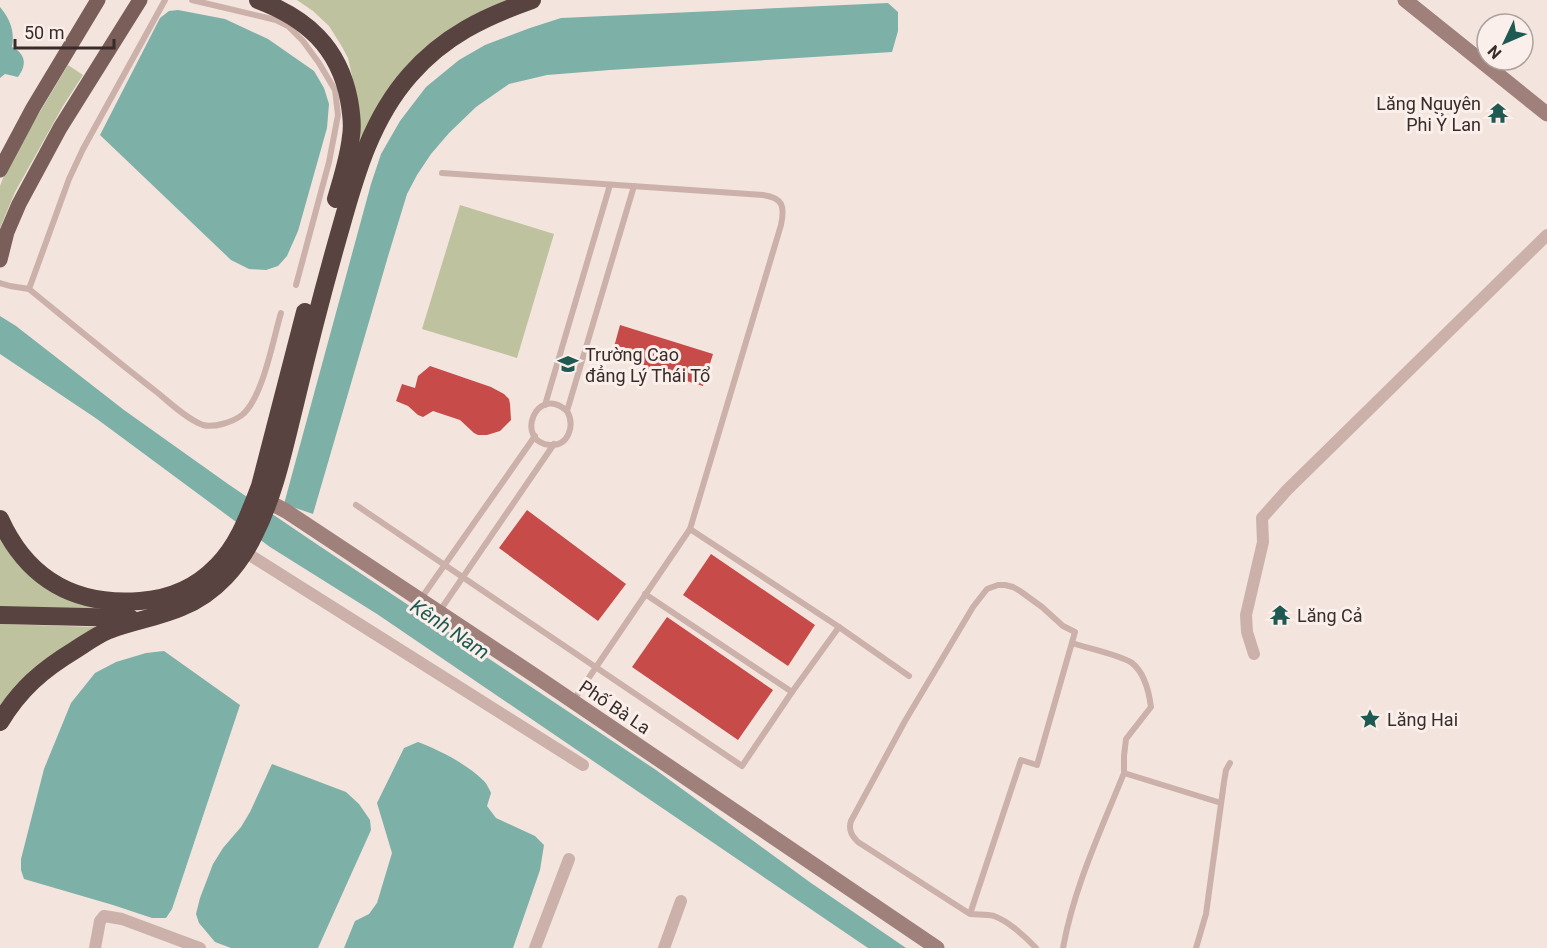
<svg xmlns="http://www.w3.org/2000/svg" width="1547" height="948" font-family="Roboto,sans-serif">
<style>
.green{fill:#bec29e}
.water{fill:#7db0a7}
.building{fill:#c64b49}
.lines{fill:none;stroke-linecap:round;stroke-linejoin:round}
.lane{stroke:#cbb1a9;stroke-width:6}
.street{stroke:#cbb1a9;stroke-width:12}
.secondary{stroke:#9f807b;stroke-width:15}
.primary{stroke:#7a5e5a;stroke-width:15}
.highway{stroke:#594340;stroke-width:18}
.labels{text-anchor:middle;dominant-baseline:central;stroke-width:6;stroke-linejoin:round;paint-order:stroke}
.poi-label{font-size:18px;fill:#382b29;stroke:#faefea;text-anchor:start}
.street-label{font-size:18px;fill:#382b29;stroke:#faefea}
.water-label{font-size:20px;font-style:italic;fill:#1e5a51;stroke:#faefea}
</style>
<rect width="100%" height="100%" fill="#f3e4de"/>
<g class="green">
<path d="M297 0H506L473 16 453 28 350 172 355 89 348 58 341 45 329 26 313 11Z"/>
<path d="M68 65 83 75 63 106 15 192 0 228V186L8 165Z"/>
<path d="M460 205 554 234 517 358 422 329Z"/>
<path d="M0 537 12 557 21 567 76 601 109 612 0 609Z"/>
<path d="M0 624 98 627 0 711Z"/>
</g>
<g class="water">
<path d="M888 3 898 12V31L892 52 610 70 547 75 509 84 476 107 449 133 431 154 417 175 407 194 389 253 313 514 284 504 371 184 381 154 400 121 426 87 459 60 485 45 530 28 561 18Z"/>
<path d="M0 7C10 19 15 31 12 47 26 54 27 65 18 77L5 74 0 78Z"/>
<path d="M178 10 225 19 268 39 314 71 324 88 329 104 327 128 298 231 287 256 278 266 266 270 249 269 231 260 100 135 160 18 169 11Z"/>
<path d="M0 316 16 326 124 410 228 484 318 545 656 770 811 883 906 948H868L377 614 270 547 97 419 0 354Z"/>
<path d="M164 651 240 705 172 909 166 918H152L113 905 24 879 21 870V859L44 769 71 703 95 673 116 662 146 653Z"/>
<path d="M418 742C439 750 467 764 484 781 487 784 489 789 491 793L487 806 496 818 535 836 544 845 540 870 513 948H344L355 921 369 914 377 903 392 853 377 803 404 748Z"/>
<path d="M272 764 346 792 359 804 370 820 371 830 318 948H231L215 942 199 923 196 914 200 898 213 864 223 848 241 827 250 812Z"/>
</g>
<g class="building">
<path d="M620 325 713 354 703 386 611 358Z"/>
<path d="M430 366 491 387 504 394 509 399 510 404 511 420 500 431 487 435H478L474 433 460 420 433 411 423 417 418 415 408 406 396 401 402 384 415 388 418 376Z"/>
<path d="M527 510 626 584 598 621 499 548Z"/>
<path d="M711 554 815 625 788 666 683 595Z"/>
<path d="M667 617 773 690 738 740 632 667Z"/>
</g>
<g class="lines">
<g class="lane">
<path d="M192 0 276 20 288 26 303 41 319 63 335 90 338 115 329 162 296 285"/>
<path d="M442 173 763 195C783 198 785 206 781 225L690 529 573 701"/>
<path d="M0 283 10 286 29 289C72 324 114 359 158 393 170 403 188 420 203 425 214 428 233 422 242 415 263 398 273 339 281 313"/>
<path d="M29 289 69 179 83 149 165 0"/>
<path d="M545 405 610 185"/>
<path d="M567 411C536 383 514 442 550 445 569 446 575 425 567 411L634 186"/>
<path d="M356 505 742 766 792 692 839 627"/>
<path d="M690 529 839 627 909 676"/>
<path d="M645 594 792 692"/>
<path d="M420 600 535 436"/>
<path d="M439 612 554 444"/>
<path d="M1072 643C1087 648 1121 655 1132 663 1145 673 1149 692 1151 707L1126 739 1124 756V773"/>
<path d="M970 914 1021 760 1037 765 1075 632 1063 626 1042 607 1020 591 1013 587 1005 585H998L987 589 973 607 905 721 851 821C848 830 852 836 858 842L970 914C978 915 986 914 994 916 1008 921 1026 937 1036 948"/>
<path d="M1063 948C1074 887 1101 830 1124 773L1221 803"/>
<path d="M1196 948 1206 914 1224 782 1226 770 1230 763"/>
</g>
<g class="street">
<path d="M245 552 583 765"/>
<path d="M1254 654 1247 632 1246 615 1263 542 1262 518 1287 490 1547 235"/>
<path d="M95 948 100 921 104 916 122 919 200 948"/>
<path d="M535 948 569 859"/>
<path d="M664 948 681 901"/>
</g>
<g class="secondary">
<path d="M1405 0 1547 114"/>
<path d="M269 502 286 511 537 677 937 948"/>
</g>
<g class="primary">
<path d="M0 170 33 108 98 0"/>
<path d="M0 260 7 232 19 204 60 128 140 0"/>
</g>
<g class="highway">
<path d="M258 0C306 18 339 47 349 100 351 111 353 125 351 136 349 157 342 178 336 199"/>
<path d="M0 519C27 579 75 606 140 601 170 599 196 588 217 566 239 544 249 514 260 486L305 312"/>
<path d="M0 615 130 618"/>
<path d="M0 722C20 689 42 670 75 650 86 643 97 635 109 630 133 621 159 617 182 607 215 594 240 565 255 533 275 493 284 448 295 404 309 345 324 286 341 227 356 173 372 118 410 75 444 36 484 17 532 0"/>
</g>
</g>
<defs>
<g id="temple-bare" transform="scale(1.62)"><path d="M0-6L5-2H3V0L6.5 2.5H4V6H1.5V3h-3V6H-4V2.5H-6.5L-3 0V-2H-5Z" fill="#1e5a51" stroke="#faefea" stroke-width="2.5" paint-order="stroke"/></g>
<g id="university-bare" transform="scale(1.62)"><path d="M0-5L7-2L0 1L-7-2ZM-4 1L0 2.5L4 1V4Q0 6-4 4Z" fill="#1e5a51" stroke="#faefea" stroke-width="2.5" paint-order="stroke"/></g>
<g id="sight-bare" transform="scale(1.62)"><path d="M0-6L1.8-2.2L6-1.7L2.9 1.2L3.7 5.4L0 3.3L-3.7 5.4L-2.9 1.2L-6-1.7L-1.8-2.2Z" fill="#1e5a51" stroke="#faefea" stroke-width="2.5" paint-order="stroke"/></g>
</defs>
<g fill-rule="evenodd">
<use href="#temple-bare" x="1498" y="113"/>
<use href="#university-bare" x="568" y="364"/>
<use href="#temple-bare" x="1280" y="615"/>
<use href="#sight-bare" x="1370" y="719"/>
</g>
<g class="labels">
<g class="poi-label">
<text x="1481" y="103" text-anchor="end">Lăng Nguyên<tspan x="1481" dy="21">Phi Ỷ Lan</tspan></text>
<text x="585" y="354">Trường Cao<tspan x="585" dy="21">đẳng Lý Thái Tổ</tspan></text>
<text x="1297" y="615">Lăng Cả</text>
<text x="1387" y="719">Lăng Hai</text>
</g>
<g class="street-label">
<text transform="translate(615 707) rotate(34)">Phố Bà La</text>
</g>
<g class="water-label">
<text transform="translate(450 629) rotate(34)">Kênh Nam</text>
</g>
</g>
<g transform="translate(1505 42) rotate(226)"><circle r="28" fill="#faefea" stroke="#aca19d" stroke-width="1.5"/>
<path d="M0-4.5L10 22L0 15L-10 22Z" fill="#1e5a51"/>
<text y="-9" font-size="16" font-weight="bold" text-anchor="middle" fill="#382b29">N</text>
</g>
<path d="M15 39v9h99v-9" fill="none" stroke="#382b29" stroke-width="3"/>
<text x="24" y="39" font-size="18" fill="#382b29" stroke="#faefea" stroke-width="4.5" paint-order="stroke">50 m</text>
</svg>
